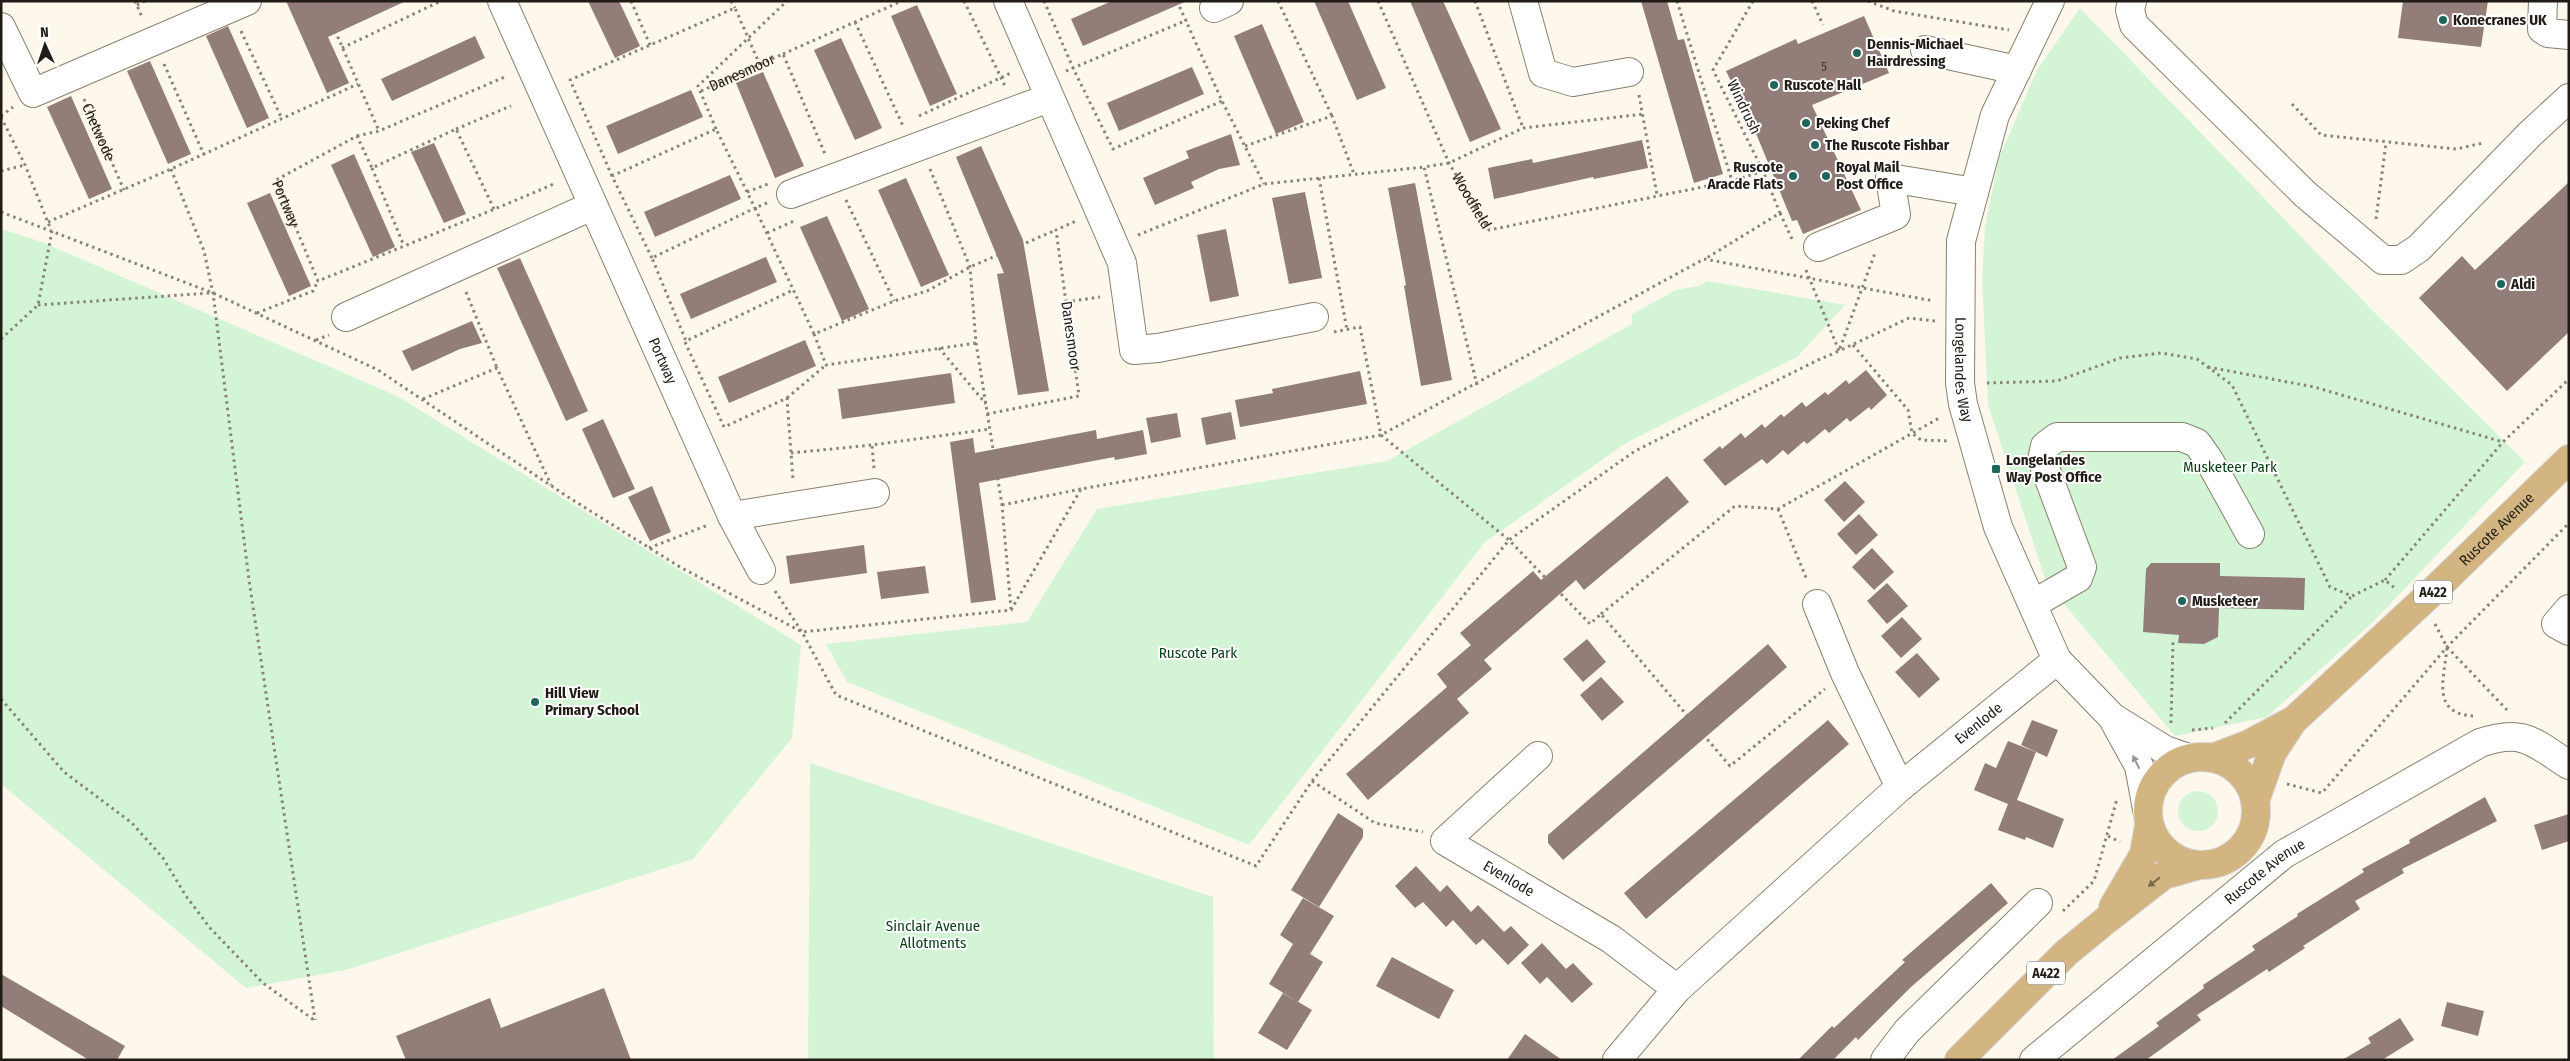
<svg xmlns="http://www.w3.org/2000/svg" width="2570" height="1061" font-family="'Fira Sans Condensed',sans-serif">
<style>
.green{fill:#d3f5d5}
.building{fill:#937d79}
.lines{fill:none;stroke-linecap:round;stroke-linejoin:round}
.minor-casing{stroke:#89806f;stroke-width:30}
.major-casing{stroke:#d7d6d5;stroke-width:30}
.path{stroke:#89847b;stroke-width:3;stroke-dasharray:2.5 4;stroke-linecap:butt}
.minor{stroke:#fff;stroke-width:28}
.major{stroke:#d3b582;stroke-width:28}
.oneway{fill:#9b9996}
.oneway2{fill:#7a694c}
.poi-dot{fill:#1e665c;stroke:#fff;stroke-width:2}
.labels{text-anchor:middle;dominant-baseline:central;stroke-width:4;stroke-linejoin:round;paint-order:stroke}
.number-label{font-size:12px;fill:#3e352f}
.shield{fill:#fff;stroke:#64615c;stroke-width:1}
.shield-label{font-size:14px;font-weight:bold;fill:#211d16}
.poi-label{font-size:15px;font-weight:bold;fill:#211d16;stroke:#fff;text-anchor:start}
.street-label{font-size:15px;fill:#211d16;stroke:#fff}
.park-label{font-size:15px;fill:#0c4217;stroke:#fff}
</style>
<rect width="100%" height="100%" fill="#fdf7ec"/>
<g class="green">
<path d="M2080 8 2372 310 2525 462 2374 621 2267 717 2175 736 2047 584 1988 405 1982 277 1985 227 1999 158 2037 70Z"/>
<path d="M1 229 42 242 397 396 801 645 792 738 693 859 346 970 246 988 1 784Z"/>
<path d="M1708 281 1845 305 1797 357 1626 443 1485 542 1249 845 847 682 826 644 1027 622 1097 509 1387 461 1632 324V314L1676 290 1699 286Z"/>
<path d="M810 763 1213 897 1214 1060H808Z"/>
<circle cx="2198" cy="811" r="20"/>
</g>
<g class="building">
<path d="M286 1H406L328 37 349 83 327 93Z"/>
<path d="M588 1H619L640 46 615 58Z"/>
<path d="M1112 1H1187L1083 46 1071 19Z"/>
<path d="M1314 1H1348L1386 88 1357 100Z"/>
<path d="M1410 1H1443L1501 129 1470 142Z"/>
<path d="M1641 1H1667L1678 40 1684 39 1723 174 1694 183Z"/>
<path d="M2403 1H2488L2481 47 2398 38Z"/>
<path d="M917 5 957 94 930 106 891 16Z"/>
<path d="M1864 16 1889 73 1812 105 1861 210 1803 234 1797 220 1792 221 1755 131 1726 71 1796 39 1798 44Z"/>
<path d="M1262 24 1304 122 1276 134 1234 36Z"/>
<path d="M228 26 269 118 247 128 206 36Z"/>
<path d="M475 36 485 58 392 101 381 79Z"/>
<path d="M841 38 882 128 855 140 814 50Z"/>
<path d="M150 61 191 154 168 164 127 71Z"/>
<path d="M1192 67 1204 94 1119 131 1107 103Z"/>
<path d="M763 72 804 166 775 178 736 83Z"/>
<path d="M691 90 703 117 618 154 606 126Z"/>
<path d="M71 96 112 189 89 199 47 107Z"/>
<path d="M1231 134 1240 165 1219 169 1191 182 1194 188 1155 205 1143 178 1189 158 1186 151Z"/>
<path d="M1642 140 1648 168 1594 179 1593 177 1494 199 1488 168 1532 159 1533 163Z"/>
<path d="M434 143 466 214 444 223 411 152Z"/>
<path d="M981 146 1023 240 1049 391 1018 395 997 274 1004 273 956 157Z"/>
<path d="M354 154 395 247 373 257 331 165Z"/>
<path d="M730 175 741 199 655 237 644 212Z"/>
<path d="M906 178 949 275 921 287 878 190Z"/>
<path d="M2569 182V332L2507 391 2419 298 2462 256 2475 270Z"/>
<path d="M1415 183 1452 380 1421 386 1404 286 1406 285 1388 188Z"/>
<path d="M1305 192 1322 278 1289 284 1272 198Z"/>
<path d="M270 193 311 286 289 296 247 203Z"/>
<path d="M827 216 869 309 842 321 800 227Z"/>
<path d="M1226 229 1239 296 1210 302 1197 235Z"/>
<path d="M766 257 777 282 691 319 680 294Z"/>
<path d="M520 258 588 411 566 421 497 268Z"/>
<path d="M472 321 482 343 460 349 412 371 402 351Z"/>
<path d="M805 340 816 366 729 403 718 377Z"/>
<path d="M1866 370 1887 395 1871 410 1869 407 1850 422 1847 418 1829 433 1825 429 1807 444 1804 441 1788 455 1783 450 1767 464 1762 459 1725 486 1703 460 1720 446 1722 449 1741 433 1745 438 1762 424 1765 428 1781 414 1784 417 1802 402 1806 407 1825 392 1828 395 1846 380 1849 384Z"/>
<path d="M1360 371 1367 404 1240 427 1235 400 1273 393 1272 389Z"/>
<path d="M951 373 955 403 842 419 838 389Z"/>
<path d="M1231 412 1236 439 1206 445 1201 418Z"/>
<path d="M1177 413 1181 437 1151 443 1146 418Z"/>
<path d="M603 419 635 489 613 498 582 429Z"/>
<path d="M1096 430 1097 439 1143 430 1147 454 1115 460 1114 457 979 483 996 600 971 603 950 442 973 438 975 453Z"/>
<path d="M1667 476 1689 502 1584 590 1576 580 1484 660 1492 669 1457 699 1469 713 1368 800 1346 774 1447 687 1437 674 1471 645 1460 633 1533 571 1541 580Z"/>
<path d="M1845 481 1865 502 1844 522 1824 500Z"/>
<path d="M652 486 671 532 650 541 628 497Z"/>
<path d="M1859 514 1878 535 1856 555 1837 534Z"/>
<path d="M864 545 867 573 790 584 786 556Z"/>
<path d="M1872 548 1894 572 1874 590 1852 567Z"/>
<path d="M2151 563H2220V576L2305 578 2304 610 2219 608 2218 637 2204 644 2178 643 2179 635 2143 632 2146 569Z"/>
<path d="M925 566 929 593 881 599 877 572Z"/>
<path d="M1887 583 1908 606 1887 624 1867 601Z"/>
<path d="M1902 617 1922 639 1901 658 1881 636Z"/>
<path d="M1587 639 1606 662 1583 682 1563 659Z"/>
<path d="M1768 644 1787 667 1563 860 1548 843V835Z"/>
<path d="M1917 653 1940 679 1919 698 1895 672Z"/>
<path d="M1601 677 1624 702 1602 721 1580 695Z"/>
<path d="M1828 720 1849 744 1646 919 1624 893Z"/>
<path d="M2032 720 2058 730 2047 757 2021 745Z"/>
<path d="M2008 741 2036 752 2017 800 2064 819 2053 848 2026 837 2025 840 1998 830 2008 804 1974 790 1985 763 1996 768Z"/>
<path d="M2485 797 2497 821 2402 869 2404 873 2355 901 2360 909 2303 946 2305 948 2269 972 2267 969 2197 1015 2201 1020 2146 1060H2112L2159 1026 2156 1023 2204 988 2203 985 2255 950 2252 946 2298 916 2297 914 2364 872 2362 869 2410 843 2409 840Z"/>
<path d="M1338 813 1363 829V837L1319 907 1291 890Z"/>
<path d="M2569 814V841L2542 850 2534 825Z"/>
<path d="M1416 866 1440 892 1447 885 1471 912 1478 905 1504 932 1511 926 1529 945 1508 965 1483 939 1476 945 1453 920 1446 927 1423 902 1415 908 1395 886Z"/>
<path d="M1991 883 2008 903 1911 987 1858 1040 1856 1037 1833 1060H1798L1832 1026 1834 1028 1905 962 1902 960Z"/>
<path d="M1303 898 1334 916 1310 954 1323 962 1298 1002 1269 984 1293 944 1280 935Z"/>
<path d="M1542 943 1566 969 1573 963 1593 984 1572 1003 1547 977 1540 984 1521 963Z"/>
<path d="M1392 957 1454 990 1439 1019 1376 986Z"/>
<path d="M1 974 125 1046 117 1060H89L1 1006Z"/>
<path d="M604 988 631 1060H406L396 1036 490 998 501 1028Z"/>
<path d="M1283 993 1312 1010 1287 1050 1258 1033Z"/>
<path d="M2447 1002 2484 1011 2478 1036 2441 1026Z"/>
<path d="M2400 1018 2414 1040 2382 1060H2342L2371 1043 2368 1038Z"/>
<path d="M1525 1034 1562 1060H1507Z"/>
</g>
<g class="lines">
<g class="minor-casing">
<g id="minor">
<path id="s5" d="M502 1 732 516 761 570"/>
<path d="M1008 1 1122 263 1134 350 1158 348 1314 317"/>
<path d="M1523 1 1543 73 1573 82 1629 72"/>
<path id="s6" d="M2050 1 1995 115 1961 241 1960 383 1963 404 1998 527 2057 660 2112 717 2139 766 2147 809"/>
<path d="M2132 1 2130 10 2134 25 2305 194 2383 260H2401L2419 248 2530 134 2569 98"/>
<path d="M2543 1 2542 29 2548 33 2569 35"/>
<path d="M1214 8 1229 1"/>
<path d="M1 27 33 93 247 1"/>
<path d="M1925 50 2017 70"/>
<path d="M791 194 1049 98"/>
<path d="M1818 247 1896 215 1890 178 1974 192"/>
<path d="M346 317 592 206"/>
<path d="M732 516 875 493"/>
<path d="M1817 604 1845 673 1900 787"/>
<path d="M2033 604 2078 578 2082 567 2042 460 2045 446 2057 437H2182L2197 443 2209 460 2250 534"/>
<path d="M2569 609 2556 624 2569 631"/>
<path d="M2115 719 2165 750 2188 758"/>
<path id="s7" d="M1538 756 1445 841 1611 939 1677 989"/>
<path id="s8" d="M1617 1060 1677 989 1900 787 2057 660"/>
<path d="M1885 1060 1907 1031 2038 903"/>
<path id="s9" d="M2034 1060 2284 854 2480 743C2524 728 2533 742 2569 765"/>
</g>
</g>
<g class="major-casing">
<g id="major">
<circle cx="2202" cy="811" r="54"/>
<path d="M2212 758 2249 744 2290 722"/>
<path id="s10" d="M2255 801 2272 753 2293 721 2429 595 2569 459"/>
<path d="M2113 907 2144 854 2149 825"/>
<path d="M1959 1060 2066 953 2105 921 2164 875 2199 865"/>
</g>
</g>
<g class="path">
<path d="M135 1 142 17"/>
<path d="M322 1 379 131"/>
<path d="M631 1 650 45"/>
<path d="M731 1 735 8"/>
<path d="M964 1 1005 86"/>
<path d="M1044 1 1073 68 1113 149 1222 101"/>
<path d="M1177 1 1222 101 1264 184"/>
<path d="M1278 1 1332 116"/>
<path id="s1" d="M1378 1 1449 163 1489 230 1732 181 1763 171 1780 213 1705 259"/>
<path d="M1475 1 1523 128"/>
<path d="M1677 1 1732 181"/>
<path d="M1753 1 1713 70 1763 171"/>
<path d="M1812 1 1823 25"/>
<path d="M1868 1 1894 11 2009 30"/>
<path d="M137 5 145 1"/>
<path d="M855 22 903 126"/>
<path d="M241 31 282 119"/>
<path d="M342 48 441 1"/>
<path d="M783 54 902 1"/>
<path d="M164 64 204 155"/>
<path d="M1066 71 1187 20"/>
<path id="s2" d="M701 91 783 54 825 154"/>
<path d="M1639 95 1657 195"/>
<path id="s3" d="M84 99 124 190"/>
<path d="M2292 104 2321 135 2456 149 2483 143"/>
<path d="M1 116 13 107"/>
<path d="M919 116 1011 73"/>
<path d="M1 117 25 165 51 230"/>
<path d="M456 129 511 106"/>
<path d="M716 129 698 86 787 1"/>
<path d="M357 136 379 131 507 76"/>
<path d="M1245 146 1332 116 1354 174"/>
<path d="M372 168 404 246"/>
<path d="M171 169 204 251 213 293 249 580 315 1020"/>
<path d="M930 169 970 267 976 343 1002 505 1011 609"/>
<path d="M1 171 25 165"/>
<path d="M612 176 570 80 735 8 760 65"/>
<path d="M1319 178 1347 330"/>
<path d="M747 192 768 184"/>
<path d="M846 200 894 301"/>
<path d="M767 203 755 208 814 334 894 301 927 291 970 267 1056 230"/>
<path id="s4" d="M494 209 456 129 372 168 357 136 276 180 318 281C397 249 476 217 554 184"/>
<path d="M1 212 213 293 378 370 568 497 680 567 802 632 1011 610 1081 489 1381 435 1704 259 1934 301"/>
<path d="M1780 213 1792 239"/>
<path d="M2376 219 2386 143"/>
<path d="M48 222 171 169 358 84"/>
<path d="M767 233 794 221"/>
<path d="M1138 235 1264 184 1424 167"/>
<path d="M652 258 612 176 716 129 755 208 652 258 686 341 793 290"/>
<path d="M1806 270 1839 351 1909 318 1935 321"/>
<path d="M466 292 497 368"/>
<path d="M1066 302 1100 297"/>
<path d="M38 305 210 293"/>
<path d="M257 313 313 291 318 281"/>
<path d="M1334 332 1360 327 1381 435 1509 540 1590 624 1601 614 1730 766 1825 689"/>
<path d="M814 334 826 365 976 343"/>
<path d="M1 339 38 305 52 231"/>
<path d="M316 340 329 335"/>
<path d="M685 342 724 427 787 398 793 480"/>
<path d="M1853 345 1908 410 1912 433 1921 440 1948 441"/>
<path d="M939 348 986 404"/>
<path d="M2208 367 2314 387 2503 442"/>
<path d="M1987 383 2057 381 2120 358 2161 353 2197 359 2232 385 2330 587 2352 596 2385 580 2397 590"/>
<path d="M1477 385 1424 167 1449 163 1523 128 1643 114"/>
<path d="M787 398 826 365"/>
<path d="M423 399 497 368 551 485"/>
<path d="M987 414 1079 396 1056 230 1076 221"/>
<path d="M791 453 872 445"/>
<path d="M874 468 872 445 990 429"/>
<path d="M1002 505 1081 489"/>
<path d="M1778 509 1807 580"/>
<path d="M649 548 708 525"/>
<path d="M2385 580 2503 442 2569 379"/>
<path d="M775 591 802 632 836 695 1256 866 1312 781 1509 540 1635 451 1818 360 1839 351 1875 253"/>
<path d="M1601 614 1735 506 1778 509 1941 417"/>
<path d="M2435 624 2447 647 2508 711"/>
<path d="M2447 648C2444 680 2431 713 2473 716"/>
<path d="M1 699 64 772 132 823 163 858 186 896 210 928 263 983 314 1020"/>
<path d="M2171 723 2173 641"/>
<path d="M2225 723 2352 596"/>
<path d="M2192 730 2213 728"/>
<path d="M1312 781 1375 823 1423 832"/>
<path d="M2287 784 2322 793 2447 647 2569 523"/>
<path d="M2108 836 2120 842"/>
<path d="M2063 911 2094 881 2117 799"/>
</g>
<use href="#minor" class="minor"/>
<use href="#major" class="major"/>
</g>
<defs><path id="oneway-solid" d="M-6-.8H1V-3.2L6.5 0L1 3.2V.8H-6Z" transform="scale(1.25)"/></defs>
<use class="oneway" href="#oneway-solid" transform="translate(2136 762) rotate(-116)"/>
<use class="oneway2" href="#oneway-solid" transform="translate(2154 882) rotate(142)"/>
<g class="poi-dot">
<circle cx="2443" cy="20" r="5"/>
<circle cx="1857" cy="53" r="5"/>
<circle cx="1774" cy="85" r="5"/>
<circle cx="1806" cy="123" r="5"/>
<circle cx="1815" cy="145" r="5"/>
<circle cx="1793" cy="176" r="5"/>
<circle cx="1826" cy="176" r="5"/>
<circle cx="2501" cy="284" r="5"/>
<rect x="1991" y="464" width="10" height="10" rx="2.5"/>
<circle cx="2182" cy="601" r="5"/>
<circle cx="535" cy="702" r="5"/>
</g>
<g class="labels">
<g class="number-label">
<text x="1824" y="67">5</text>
</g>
<g class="shield">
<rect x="2414" y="580.5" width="38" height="23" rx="4"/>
<rect x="2027" y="961.5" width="38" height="23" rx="4"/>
</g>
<g class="shield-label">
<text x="2433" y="592">A422</text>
<text x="2046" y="973">A422</text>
</g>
<g class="poi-label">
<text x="2453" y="20">Konecranes UK</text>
<text x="1867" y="44">Dennis-Michael<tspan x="1867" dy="17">Hairdressing</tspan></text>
<text x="1784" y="85">Ruscote Hall</text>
<text x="1816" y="123">Peking Chef</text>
<text x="1825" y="145">The Ruscote Fishbar</text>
<text x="1783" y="167" text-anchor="end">Ruscote<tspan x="1783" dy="17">Aracde Flats</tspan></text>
<text x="1836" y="167">Royal Mail<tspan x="1836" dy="17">Post Office</tspan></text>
<text x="2511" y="284">Aldi</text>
<text x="2006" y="460">Longelandes<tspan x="2006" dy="17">Way Post Office</tspan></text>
<text x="2192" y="601">Musketeer</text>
<text x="545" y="693">Hill View<tspan x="545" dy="17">Primary School</tspan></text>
</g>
<g class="street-label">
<text stroke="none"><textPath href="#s2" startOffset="45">Danesmoor</textPath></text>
<text transform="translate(1744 107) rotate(64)">Windrush</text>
<text stroke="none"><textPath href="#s3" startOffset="36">Chetwode</textPath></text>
<text stroke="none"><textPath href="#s1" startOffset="221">Woodfield</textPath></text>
<text stroke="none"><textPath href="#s4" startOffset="334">Portway</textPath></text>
<text transform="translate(1071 336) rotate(82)">Danesmoor</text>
<text stroke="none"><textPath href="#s5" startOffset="394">Portway</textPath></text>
<text stroke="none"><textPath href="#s6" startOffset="386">Longelandes Way</textPath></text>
<text stroke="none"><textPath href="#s10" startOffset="369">Ruscote Avenue</textPath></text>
<text stroke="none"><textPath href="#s8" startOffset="495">Evenlode</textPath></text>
<text stroke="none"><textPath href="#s9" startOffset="298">Ruscote Avenue</textPath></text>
<text stroke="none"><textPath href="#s7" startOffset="200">Evenlode</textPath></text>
</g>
<g class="park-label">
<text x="2230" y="467">Musketeer Park</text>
<text x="1198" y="653">Ruscote Park</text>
<text x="933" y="926">Sinclair Avenue<tspan x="933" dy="17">Allotments</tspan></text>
</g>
</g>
<rect width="2570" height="1061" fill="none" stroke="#211d16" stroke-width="5"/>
<g transform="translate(45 45) rotate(357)" stroke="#ffffff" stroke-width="4" paint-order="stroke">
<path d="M0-4L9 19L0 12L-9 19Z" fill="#211d16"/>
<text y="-8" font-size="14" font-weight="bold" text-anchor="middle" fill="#211d16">N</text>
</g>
</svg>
